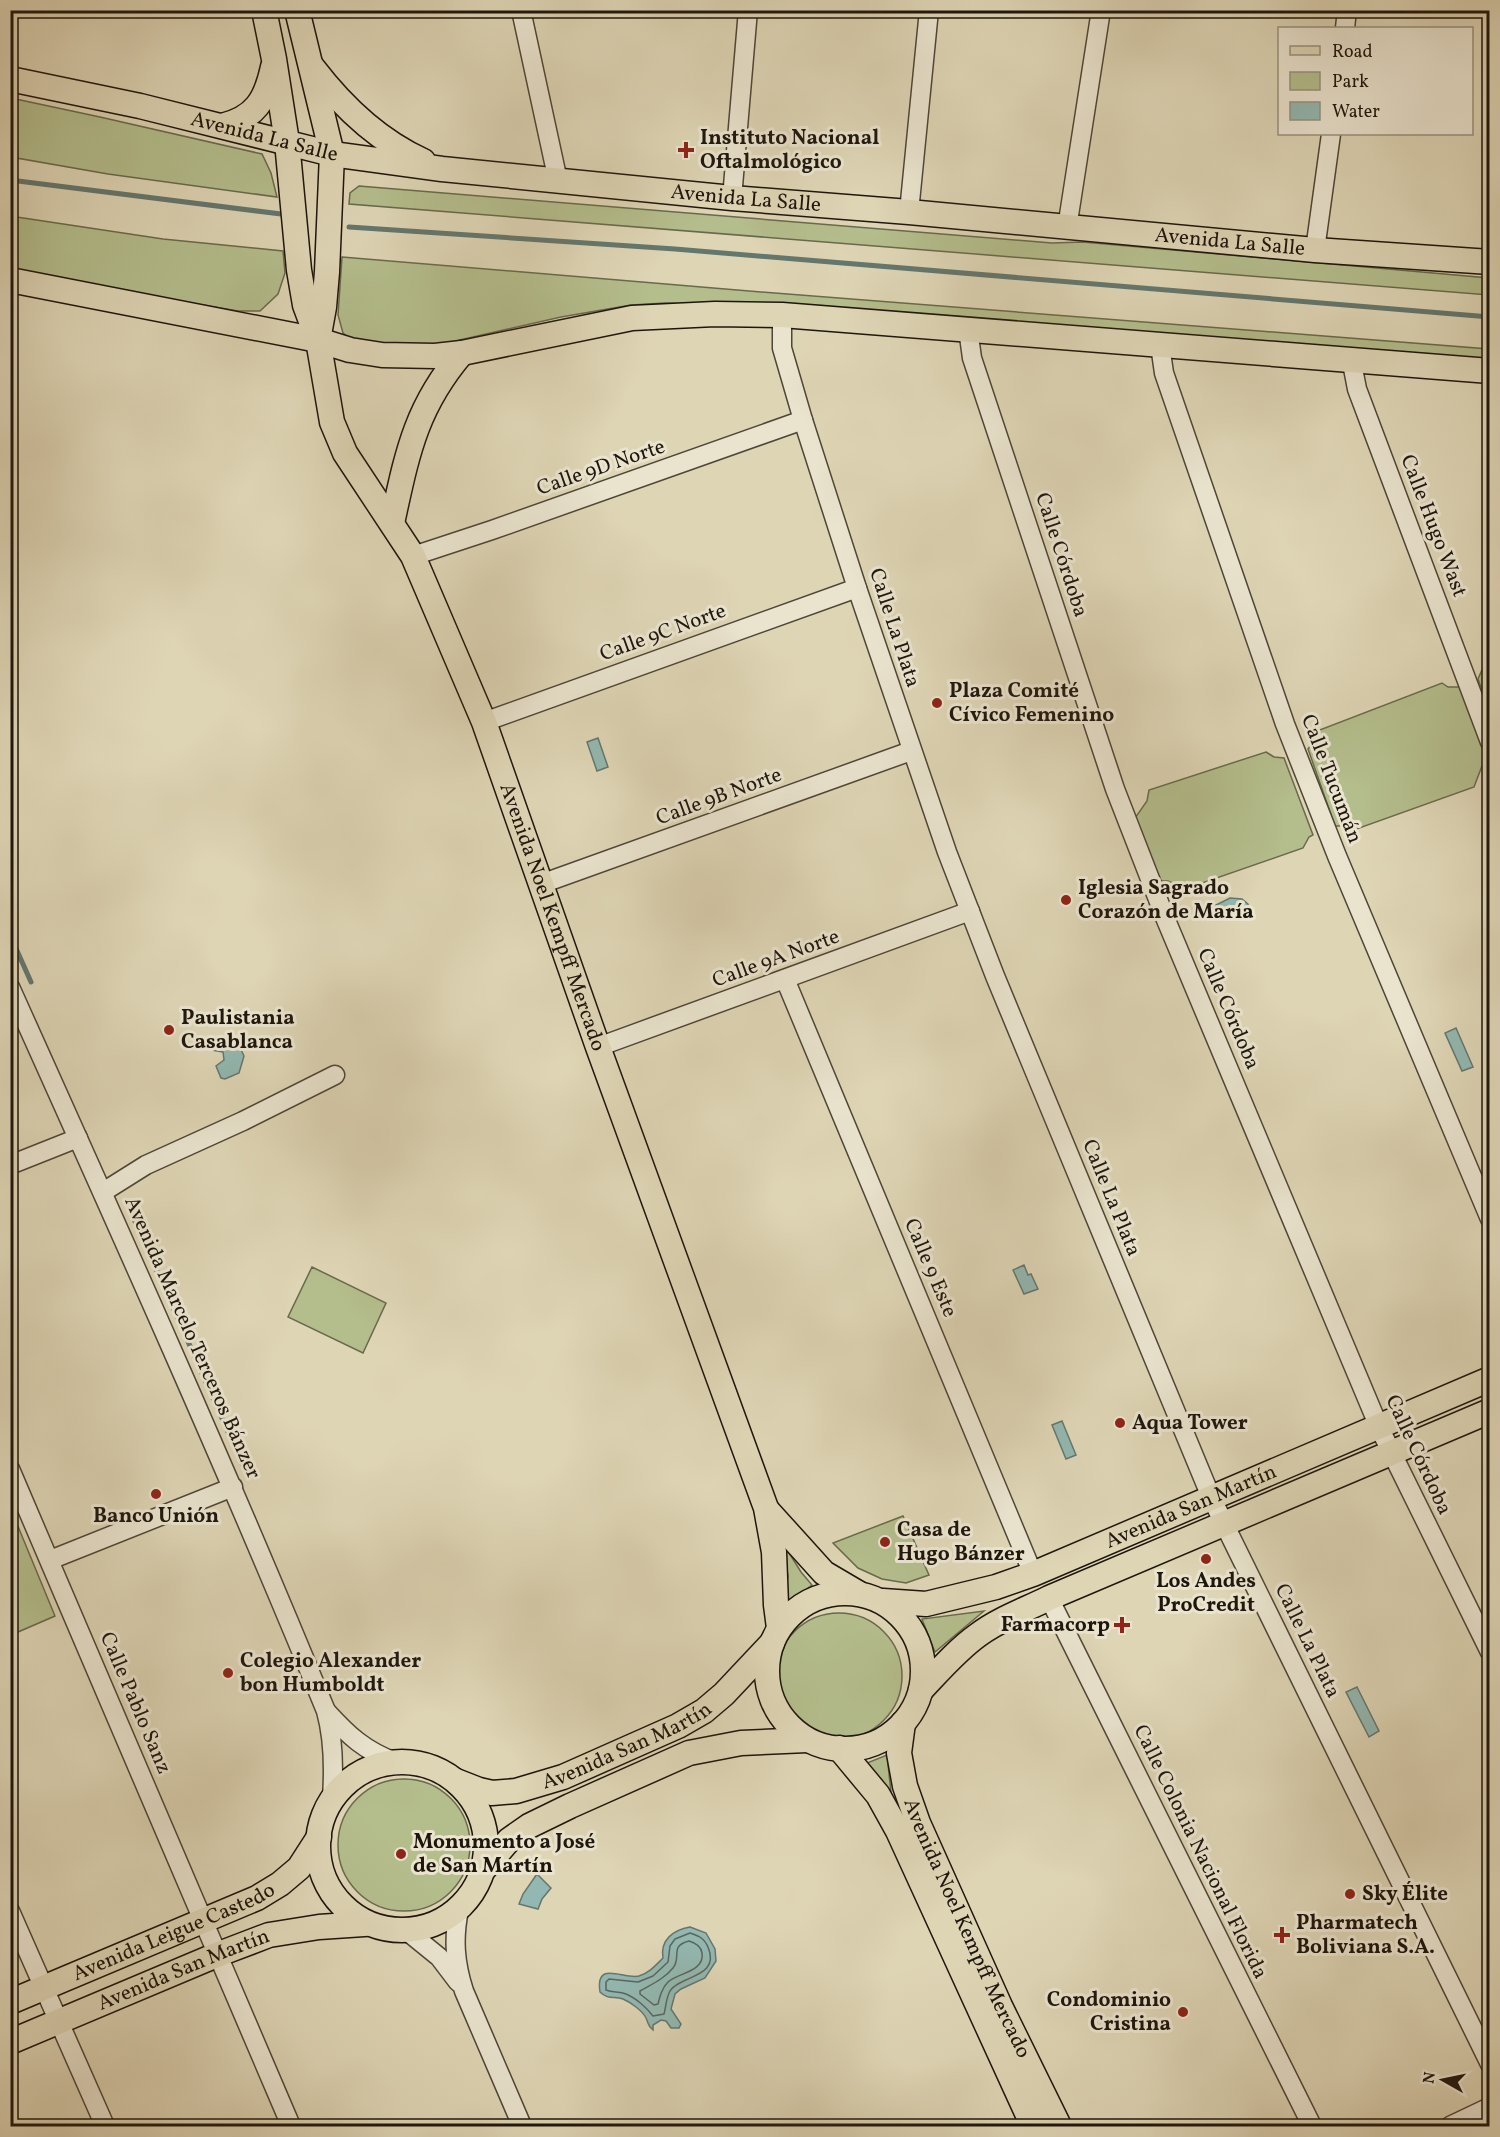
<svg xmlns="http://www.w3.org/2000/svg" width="1500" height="2137" font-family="Vollkorn,serif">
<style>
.green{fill:#b4bd8c;stroke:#696a4c;stroke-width:1.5}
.water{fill:#93b8b1;stroke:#64776f;stroke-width:1.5}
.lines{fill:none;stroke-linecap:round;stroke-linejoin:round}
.shore{stroke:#58675f;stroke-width:1.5}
.stream{stroke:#64776f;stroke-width:5}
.minor-casing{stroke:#4e4637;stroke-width:21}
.major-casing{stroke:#1e160d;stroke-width:27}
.minor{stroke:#eae4cf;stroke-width:18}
.major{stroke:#ded5b5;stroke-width:24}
.poi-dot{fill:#8f2418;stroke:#eae4cf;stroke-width:2}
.labels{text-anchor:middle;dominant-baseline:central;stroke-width:6;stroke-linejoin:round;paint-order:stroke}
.street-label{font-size:21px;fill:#1e160d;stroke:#eae4cf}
.poi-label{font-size:21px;font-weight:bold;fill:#1e160d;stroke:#eae4cf;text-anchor:start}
</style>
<rect width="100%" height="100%" fill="#ded5b5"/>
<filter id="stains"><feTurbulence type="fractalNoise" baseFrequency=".00333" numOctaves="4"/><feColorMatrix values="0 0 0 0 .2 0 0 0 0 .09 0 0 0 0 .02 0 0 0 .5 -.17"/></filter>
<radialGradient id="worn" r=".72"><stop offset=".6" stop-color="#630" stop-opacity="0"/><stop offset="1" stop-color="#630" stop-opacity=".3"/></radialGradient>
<g class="green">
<path d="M11 98 100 117 262 154 271 173 277 197 108 174 11 157Z"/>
<path d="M359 186 1052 243 1083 242 1489 278V295L349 204 350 193Z"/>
<path d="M10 216 163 239 283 251 285 273 278 294 260 311H238L11 272Z"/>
<path d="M342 257 761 292 1489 349 1490 360 770 306 665 303 631 305 561 317 429 347 356 343 343 333 338 315Z"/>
<path d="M1489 645V709L1478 679 1485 663 1487 646Z"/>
<path d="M1442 683 1448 687H1464L1488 759 1482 766 1474 787 1351 831 1344 826H1335L1308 749 1315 740 1317 731Z"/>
<path d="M1266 752 1274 757 1284 758 1313 835 1309 837 1303 848 1185 889 1168 881H1159L1135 818 1147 801 1149 790Z"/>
<path d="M312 1267 386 1303 363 1353 288 1317Z"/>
<path d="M903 1516 929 1575 906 1583 882 1579 858 1568 833 1543Z"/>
<path d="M17 1524 55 1616 11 1635V1527Z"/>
<path d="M781 1540 801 1572 812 1585 783 1606 788 1576Z"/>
<path d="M984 1611 935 1652 922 1619Z"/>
<circle cx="839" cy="1676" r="63"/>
<path d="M887 1755 893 1811 862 1765Z"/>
<circle cx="404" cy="1845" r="66"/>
</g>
<g class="water">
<path d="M598 738 608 767 597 771 587 742Z"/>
<path d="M1230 898 1242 899 1248 904V910L1244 913 1231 911 1221 915 1213 911 1214 906Z"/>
<path d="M1456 1028 1473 1067 1462 1071 1445 1033Z"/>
<path d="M238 1043 244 1056 239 1073 225 1079 221 1078 216 1066 224 1060 223 1052 212 1050V1045L215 1044 224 1049Z"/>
<path d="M1024 1265 1028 1275 1031 1274 1038 1289 1024 1294 1013 1270Z"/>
<path d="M1062 1421 1076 1455 1066 1459 1052 1425Z"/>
<path d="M1357 1687 1379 1731 1369 1737 1346 1692Z"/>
<path d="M537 1874 551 1888 542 1899 538 1909 519 1904 523 1894Z"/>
<path d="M690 1927 706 1933 715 1949 716 1961 705 1978 681 1989 675 1994 671 2009 681 2024 679 2028H671L666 2021 661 2020 653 2025V2030C647 2025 649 2024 646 2018 643 2011 630 2002 623 1999 614 1996 608 2000 600 1992 595 1959 624 1980 639 1976 649 1973 656 1965 663 1958 660 1940 673 1930 690 1927Z"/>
</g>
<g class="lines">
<g class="shore">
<path d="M690 1933C699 1936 704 1938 708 1947 721 1978 680 1975 670 1991 666 1998 666 2007 664 2014L653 2016C647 2008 636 1998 626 1994 619 1991 613 1993 606 1990V1982L609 1979 638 1982 653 1976 668 1962 670 1946 675 1939Z"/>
<path d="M689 1941C696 1943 701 1946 702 1953 705 1972 677 1973 668 1982 662 1988 660 1996 658 2004L654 2005 640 1994V1991C652 1984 664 1979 673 1968 682 1957 669 1946 689 1941Z"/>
</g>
<g class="stream">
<path d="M10 180 281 214"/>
<path d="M349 227 675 249 1490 317"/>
<path d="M10 935 31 982"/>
<path d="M129 1208 244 1468"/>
</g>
<g class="minor-casing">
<g id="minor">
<path d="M521 10 558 181"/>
<path d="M1345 28 1347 10"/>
<path d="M732 198 748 10"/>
<path d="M909 212 929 10"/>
<path d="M1067 228 1101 10"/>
<path d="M1315 250 1331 134"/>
<path d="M782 315V348L803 420 857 588 947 852 995 976 1211 1497 1490 2064"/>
<path d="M968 329 972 358 1115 789 1166 920 1379 1427 1490 1652"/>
<path d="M1160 345 1164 373 1285 724 1337 856 1490 1219"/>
<path d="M1351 358 1357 389 1490 742"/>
<path d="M413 556 492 530 803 420"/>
<path d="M484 722 857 588"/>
<path d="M541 884 911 751"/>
<path d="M785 979 1033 1574"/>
<path d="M10 987C118 1227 226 1467 326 1711 334 1740 334 1768 332 1797"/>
<path d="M598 1047 970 911"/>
<path d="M10 1165 78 1138"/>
<path d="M103 1192 146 1165 243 1121 335 1075"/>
<path d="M10 1469 291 2126"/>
<path d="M50 1560 233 1487"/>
<path d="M1049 1598 1312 2126"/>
<path d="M327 1712C349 1736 364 1750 395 1762"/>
<path d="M459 1910C453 1939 455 1963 464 1991L522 2126"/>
<path d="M10 1911 105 2126"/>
<path d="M407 1931 439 1957 458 1982"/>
<path d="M1450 2126 1490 2107"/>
</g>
</g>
<g class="major-casing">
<g id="major">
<path id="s1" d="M264 10 274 59 287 142 299 270 305 305 318 340 332 422 345 453 413 556 484 722 598 1047 766 1508 774 1552 776 1605 779 1628"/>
<path d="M297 10 332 154 327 272 324 307 318 340"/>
<path d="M313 68C342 106 379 141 423 161"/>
<path id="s2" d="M10 79 140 106 332 154 442 169 732 198 909 212 1315 250 1490 262"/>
<path d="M222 126C255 118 266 100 273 67"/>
<path d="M10 280 318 340 350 350 382 355 435 356 462 353 632 318 715 314 782 315 1490 371"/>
<path d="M392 523C407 455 415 408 462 353"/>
<path d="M767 1510 824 1573 858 1593"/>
<circle cx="845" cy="1671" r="78"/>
<path id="s3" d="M883 1601 926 1604 996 1587 1033 1574 1490 1379"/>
<path d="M921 1690C939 1671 957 1650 978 1635 999 1619 1025 1610 1049 1598L1490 1411"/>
<path id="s4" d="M903 1723 899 1753 905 1786 918 1823 1000 2006 1059 2126"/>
<path d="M839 1748 878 1795 898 1831 1033 2126"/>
<circle cx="402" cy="1846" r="84"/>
<path id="s5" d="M456 1781 479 1790 492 1793 516 1791 563 1777 678 1726 704 1711 724 1694 772 1643"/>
<path d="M484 1869 509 1840 529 1826 570 1806 689 1753 741 1743 807 1740"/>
<path id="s6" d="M10 2002 257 1898 280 1884 299 1868 319 1837"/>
<path id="s7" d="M10 2042 219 1954 269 1935 319 1927 364 1924"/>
</g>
</g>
<use href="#minor" class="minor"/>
<use href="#major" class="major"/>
</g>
<g class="poi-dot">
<path d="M683 141h6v6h6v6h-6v6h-6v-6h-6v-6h6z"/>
<circle cx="937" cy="703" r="6"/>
<circle cx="1066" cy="900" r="6"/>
<circle cx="169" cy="1030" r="6"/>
<circle cx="1120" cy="1423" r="6"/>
<circle cx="156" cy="1494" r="6"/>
<circle cx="885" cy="1542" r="6"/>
<circle cx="1206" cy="1559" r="6"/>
<path d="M1119 1616h6v6h6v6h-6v6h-6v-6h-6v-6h6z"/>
<circle cx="228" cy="1673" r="6"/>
<circle cx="401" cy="1854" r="6"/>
<circle cx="1350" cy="1894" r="6"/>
<path d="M1279 1926h6v6h6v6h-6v6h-6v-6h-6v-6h6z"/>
<circle cx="1183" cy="2012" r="6"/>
</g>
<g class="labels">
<g class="street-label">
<text stroke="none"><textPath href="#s2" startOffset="261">Avenida La Salle</textPath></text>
<text stroke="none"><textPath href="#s2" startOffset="747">Avenida La Salle</textPath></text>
<text stroke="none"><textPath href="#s2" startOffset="1233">Avenida La Salle</textPath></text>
<text transform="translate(601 468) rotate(-19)">Calle 9D Norte</text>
<text transform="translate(1433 526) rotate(69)">Calle Hugo Wast</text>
<text transform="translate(1061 555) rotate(72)">Calle Córdoba</text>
<text transform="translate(894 628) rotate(72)">Calle La Plata</text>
<text transform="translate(663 633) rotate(-20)">Calle 9C Norte</text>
<text transform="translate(1331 779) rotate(69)">Calle Tucumán</text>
<text transform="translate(719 797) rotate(-20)">Calle 9B Norte</text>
<text stroke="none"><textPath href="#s1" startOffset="963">Avenida Noel Kempff Mercado</textPath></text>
<text transform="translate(776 959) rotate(-20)">Calle 9A Norte</text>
<text transform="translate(1228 1009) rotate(67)">Calle Córdoba</text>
<text transform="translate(1111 1198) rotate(68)">Calle La Plata</text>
<text transform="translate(930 1268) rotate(67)">Calle 9 Este</text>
<text transform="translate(192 1338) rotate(66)">Avenida Marcelo Terceros Bánzer</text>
<text transform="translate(1418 1455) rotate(65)">Calle Córdoba</text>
<text stroke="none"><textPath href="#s3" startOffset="326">Avenida San Martín</textPath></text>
<text transform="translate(1307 1641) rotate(64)">Calle La Plata</text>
<text transform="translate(135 1703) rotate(67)">Calle Pablo Sanz</text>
<text stroke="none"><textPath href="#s5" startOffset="182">Avenida San Martín</textPath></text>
<text transform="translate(1200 1852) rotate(64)">Calle Colonia Nacional Florida</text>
<text stroke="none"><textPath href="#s4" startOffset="219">Avenida Noel Kempff Mercado</textPath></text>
<text stroke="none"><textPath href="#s6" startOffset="178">Avenida Leigue Castedo</textPath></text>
<text stroke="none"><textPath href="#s7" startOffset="188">Avenida San Martín</textPath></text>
</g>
<g class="poi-label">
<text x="700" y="138">Instituto Nacional<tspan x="700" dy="24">Oftalmológico</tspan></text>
<text x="949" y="691">Plaza Comité<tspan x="949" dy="24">Cívico Femenino</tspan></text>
<text x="1078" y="888">Iglesia Sagrado<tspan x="1078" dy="24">Corazón de María</tspan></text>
<text x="181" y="1018">Paulistania<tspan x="181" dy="24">Casablanca</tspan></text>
<text x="1132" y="1423">Aqua Tower</text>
<text x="156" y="1516" text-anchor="middle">Banco Unión</text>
<text x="897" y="1530">Casa de<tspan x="897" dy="24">Hugo Bánzer</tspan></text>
<text x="1206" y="1581" text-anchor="middle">Los Andes<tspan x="1206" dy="24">ProCredit</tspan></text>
<text x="1110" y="1625" text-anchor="end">Farmacorp</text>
<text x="240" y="1661">Colegio Alexander<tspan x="240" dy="24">bon Humboldt</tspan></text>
<text x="413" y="1842">Monumento a José<tspan x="413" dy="24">de San Martín</tspan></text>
<text x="1362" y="1894">Sky Élite</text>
<text x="1296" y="1923">Pharmatech<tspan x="1296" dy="24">Boliviana S.A.</tspan></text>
<text x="1171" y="2000" text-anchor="end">Condominio<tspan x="1171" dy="24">Cristina</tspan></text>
</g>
</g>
<rect width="1500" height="2137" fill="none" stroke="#ded5b5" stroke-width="36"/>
<rect x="12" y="12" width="1476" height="2113" fill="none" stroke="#1e160d" stroke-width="3"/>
<rect x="18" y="18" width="1464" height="2101" fill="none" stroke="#1e160d" stroke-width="1.5"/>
<rect x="1278" y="27" width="195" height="108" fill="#eae4cf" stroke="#989281" stroke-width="1.5"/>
<rect x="1290" y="46" width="30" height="9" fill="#ded5b5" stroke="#989281" stroke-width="1.5"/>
<text x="1332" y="57" font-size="18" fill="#1e160d">Road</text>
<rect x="1290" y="72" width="30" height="18" fill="#b4bd8c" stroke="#989281" stroke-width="1.5"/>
<text x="1332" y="87" font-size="18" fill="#1e160d">Park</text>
<rect x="1290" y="102" width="30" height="18" fill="#93b8b1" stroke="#989281" stroke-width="1.5"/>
<text x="1332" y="117" font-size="18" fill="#1e160d">Water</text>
<g transform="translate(1443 2080) rotate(279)" stroke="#eae4cf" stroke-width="4.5" paint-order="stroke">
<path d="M0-4.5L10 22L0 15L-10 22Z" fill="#1e160d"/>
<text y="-9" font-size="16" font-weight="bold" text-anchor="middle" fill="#1e160d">N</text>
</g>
<rect width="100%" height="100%" filter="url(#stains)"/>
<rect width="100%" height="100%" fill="url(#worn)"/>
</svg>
